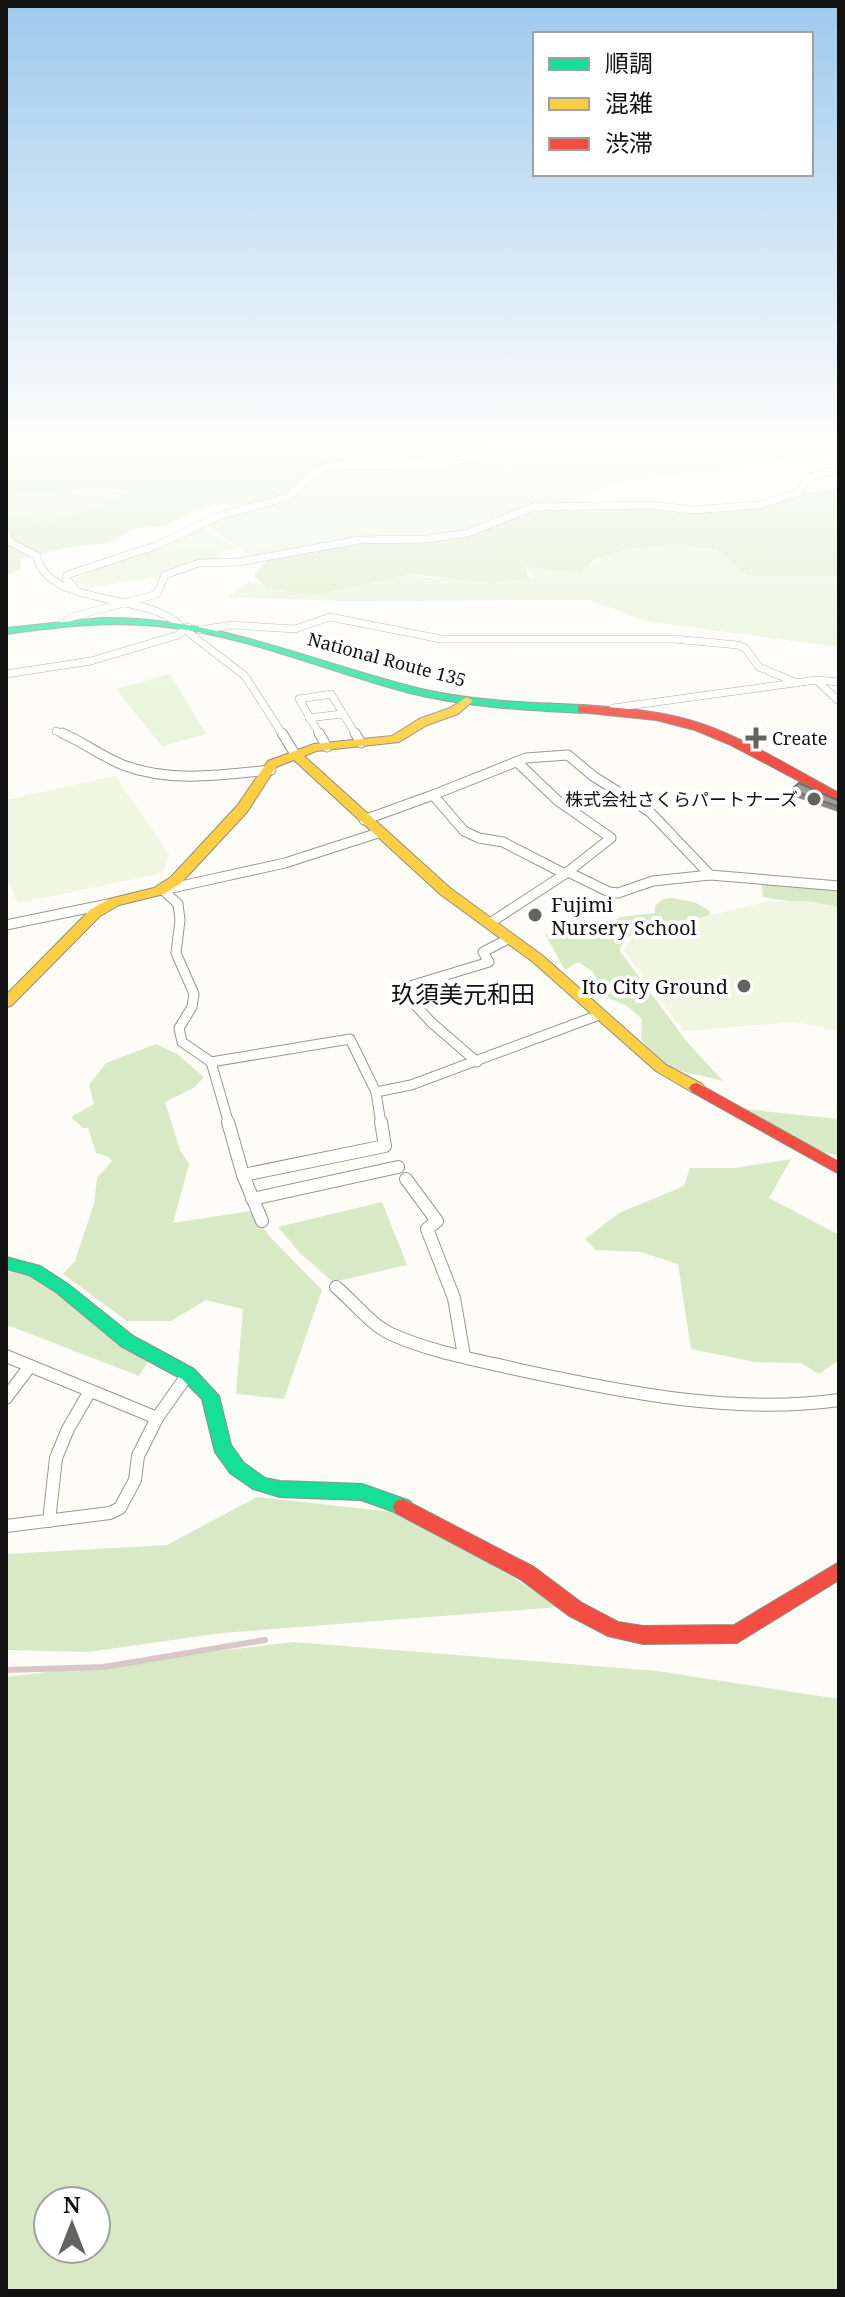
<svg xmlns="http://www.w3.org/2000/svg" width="845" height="2297" font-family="'Noto Serif','Noto Sans JP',serif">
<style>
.green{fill:#e7f3d7}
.forest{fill:#d8eac5;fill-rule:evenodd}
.pitch{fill:#f0f6e1}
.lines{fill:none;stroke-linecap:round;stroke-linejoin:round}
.street-far2-casing{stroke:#979795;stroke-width:8}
.street-far1-casing{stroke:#979795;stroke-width:11}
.street-casing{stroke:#979795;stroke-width:14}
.fast-casing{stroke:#8e8d8b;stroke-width:2}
.slow-casing{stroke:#8e8d8b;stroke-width:2}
.jam-casing{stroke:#8e8d8b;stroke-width:2}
.street-far2{stroke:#fffffe;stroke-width:7}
.street-far1{stroke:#fffffe;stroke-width:9}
.street{stroke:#fffffe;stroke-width:12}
.fast{fill:#16e098;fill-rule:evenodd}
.slow{fill:#ffcf43;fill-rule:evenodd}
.jam{fill:#f24e42;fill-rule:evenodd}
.rail{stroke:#d9c6c7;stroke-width:6}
.wall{fill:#8a8986}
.building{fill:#a19f9c;stroke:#716f6d;stroke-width:2}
.poi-dot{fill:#646362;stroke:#fff;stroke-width:3}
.labels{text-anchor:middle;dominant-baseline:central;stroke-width:8;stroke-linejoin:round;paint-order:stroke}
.far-street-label{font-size:18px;fill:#111;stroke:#fff}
.far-poi-label{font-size:18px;fill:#111;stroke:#fff;text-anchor:start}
.poi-label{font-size:20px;fill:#111;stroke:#fff;text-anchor:start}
.quarter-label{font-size:24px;fill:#111;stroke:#fff}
</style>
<rect width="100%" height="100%" fill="#fdfcf7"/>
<g class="green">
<path d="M551 436H839V454L820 459 742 465 710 475 625 480 488 532 257 560 206 524C252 509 293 502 328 467L431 465Z"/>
<path d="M88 487 140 491 69 518 42 521 6 515V495Z"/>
<path d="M200 526 236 548 224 551 214 561 195 564 158 582 153 577 90 588 72 580Z"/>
<path d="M709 544 748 575 839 576V647L645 621 590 600 343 601 227 597 249 582 313 594 412 574 424 578H534L526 566 582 573C611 540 669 546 709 544Z"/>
<path d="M170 674 206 734 162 746 116 689Z"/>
</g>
<g class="forest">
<path d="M6 436H539L428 461 322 468 292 496 256 505 211 504 165 526 137 528 108 543 70 547 20 559 21 569 6 575V514L42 521 65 518 138 491 88 487 59 493 6 495Z"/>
<path d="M839 489V576L747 575 716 549 681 545 632 548 594 559 582 573 526 567 528 578 492 583 412 574 313 595 267 588 254 576 267 560 368 539 451 536 530 508 567 505 716 509 814 491Z"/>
<path d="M761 878 839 887V909L763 897Z"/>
<path d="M672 898C688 901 697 901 710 912L709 917 682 920 627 937 619 950 687 1042 723 1081 664 1067 641 1039 642 1019 627 1006 609 998 593 972 578 962 565 970 545 934 590 939 620 917 655 913V906L663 899Z"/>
<path d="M156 1044 177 1054 204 1077 193 1088 165 1102 180 1150 189 1164 173 1223 250 1211 272 1239 322 1290 284 1399 236 1394 243 1309 206 1300 171 1321H127L63 1274 75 1261 94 1204 97 1178 112 1161 109 1157 96 1153 88 1128H83L71 1117 94 1104 89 1085 106 1063Z"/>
<path d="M744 1109 839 1119V1156L815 1150Z"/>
<path d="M791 1159 769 1198 839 1235V1360L819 1374 801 1363 755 1362 691 1349 678 1264 641 1252 596 1250 585 1239 619 1213 684 1186 690 1168H735Z"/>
<path d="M382 1202 407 1265 333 1282 300 1253 278 1227Z"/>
<path d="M6 1271 38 1277 149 1359 139 1376 10 1326 6 1327Z"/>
<path d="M257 1497 393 1512 483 1558 559 1607 222 1633 88 1652 6 1650V1554L167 1545Z"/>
<path d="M294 1642 657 1671 839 1699V2291H6V1677ZM48 2201H96V2249H48Z"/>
</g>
<g class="pitch">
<path d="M115 776 169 854 163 873 18 903 6 876V800Z"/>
<path d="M807 901 839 907V1031L795 1022 683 1031 624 950 632 938 682 922 765 902Z"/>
</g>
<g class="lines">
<g class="street-far2-casing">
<g id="street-far2">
<path d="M6 533 10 542 37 556C46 607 150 593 179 625"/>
<path d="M74 587 66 579 67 575 155 546 219 516 288 497 319 470 328 467 357 464 438 465 559 436"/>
<path d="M63 623 72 617 157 594 165 575 199 563 239 562 359 540 426 539 468 533 533 507 650 505 693 510 759 505 798 493 810 477 839 469"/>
<path d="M200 630 232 625 295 629 330 617 441 639H673L738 645 745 648 759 667 797 683"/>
<path d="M6 674 91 661 178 635 188 627V632L245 676 283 735"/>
<path d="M817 681 839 701"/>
<path d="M613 708 816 680 839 682"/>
<path d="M309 718 342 714"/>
<path d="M56 731 66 735"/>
<path d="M320 735 299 699 331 694 356 735"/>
</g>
</g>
<g class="street-far1-casing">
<g id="street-far1">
<path d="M62 733C83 742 101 756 123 765 170 783 222 775 271 770"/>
<path d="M282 733 295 754"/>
<path d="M319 733 327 747"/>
<path d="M355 733 361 743"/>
<path d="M433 795 526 758 568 755 593 776 650 812 710 875 839 886"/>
<path d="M364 820 433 795 464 831 479 838 503 842 565 874"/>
<path d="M568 872 609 892 618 893 653 881 710 875"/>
<path d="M163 890 178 904 180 920 176 953 194 994 192 1007 179 1028 182 1042 211 1062 229 1124"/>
<path d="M163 890 285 863 378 833"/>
<path d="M490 923 565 874 611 838 557 800 517 762"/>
<path d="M6 925 108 904"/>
<path d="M211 1062 350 1039 376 1092 381 1124"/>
<path d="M477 1062 432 1023 400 989 489 962 483 952 510 938"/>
<path d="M376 1092 411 1085 599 1015"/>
</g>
</g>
<g class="street-casing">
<g id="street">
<path d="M228 1122 243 1175 262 1221"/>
<path d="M243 1175 385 1146 381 1122"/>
<path d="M406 1179 437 1221 427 1229 454 1298 464 1356"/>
<path d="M252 1199 398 1167"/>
<path d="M336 1287C354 1302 370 1324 391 1334 431 1352 477 1360 520 1370 622 1392 735 1415 839 1400"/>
<path d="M6 1356 157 1418"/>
<path d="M6 1398 30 1366"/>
<path d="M49 1521 56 1458 68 1429 90 1391"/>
<path d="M6 1526 110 1513 120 1508 135 1480 138 1456 157 1418 188 1374"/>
</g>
</g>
<g class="fast-casing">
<g id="fast">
<path d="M101 618C215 616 309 661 417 688 471 701 527 703 582 705L588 709 582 713C523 710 464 707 406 692 324 670 244 635 158 626 108 621 56 627 6 634V628Z"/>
<path d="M6 1257 40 1266 68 1284 133 1336 194 1369 219 1396 231 1445 244 1463 265 1478 280 1481 362 1484 410 1501 413 1507 410 1513 403 1515 361 1500 280 1497 253 1489 230 1473 215 1452 202 1399 182 1379 121 1346 56 1292 29 1275 6 1269Z"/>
</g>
</g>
<g class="slow-casing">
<path id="slow" d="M467 697 473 701 458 714 427 725 399 742 316 751 304 756 450 888 543 956 666 1065 702 1084 705 1088 702 1092H692L656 1071 533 962 440 894 294 760 276 767 247 812 181 883 164 894 119 905 100 916 11 1006 6 1007V995L90 910 109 899 154 888 171 877 237 806 268 761 314 744 392 736 419 719 450 708Z"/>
</g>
<g class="jam-casing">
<g id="jam">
<path d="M582 705C623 708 666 711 705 725 752 742 795 770 839 793V802L731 745 695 730 656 720 578 712V706Z"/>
<path d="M697 1083 839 1162V1174L692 1092 689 1088 692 1084Z"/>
<path d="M403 1499 534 1567 582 1603 618 1622 643 1626 734 1625 839 1562V1580L737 1643 643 1644 608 1636 568 1615 520 1579 396 1513 393 1507 396 1501Z"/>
</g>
</g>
<use href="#street-far2" class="street-far2"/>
<use href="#street-far1" class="street-far1"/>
<use href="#street" class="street"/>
<use href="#fast" class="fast"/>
<use href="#slow" class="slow"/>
<use href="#jam" class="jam"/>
<path class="rail" d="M6 1670 104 1667 265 1640"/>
</g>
<path class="wall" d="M791 790 839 801V811L838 812 790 795Z"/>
<path class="building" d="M799 783 839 801V807L791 790Z"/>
<linearGradient id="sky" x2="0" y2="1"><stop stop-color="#9dc9ee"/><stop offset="0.58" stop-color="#fefefb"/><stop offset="1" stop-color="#fefefb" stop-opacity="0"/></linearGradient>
<rect width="845" height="758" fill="url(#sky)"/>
<g class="poi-dot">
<path d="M752 726h8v8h8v8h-8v8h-8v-8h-8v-8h8z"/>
<circle cx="814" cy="799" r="8"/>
<circle cx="535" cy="915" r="8"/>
<circle cx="744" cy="986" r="8"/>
</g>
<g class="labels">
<g class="far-street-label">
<text transform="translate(387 659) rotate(15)">National Route 135</text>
</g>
<g class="far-poi-label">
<text x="772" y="738">Create</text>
<text x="798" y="799" text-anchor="end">株式会社さくらパートナーズ</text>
</g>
<g class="poi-label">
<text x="551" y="904">Fujimi<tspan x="551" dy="23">Nursery School</tspan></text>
<text x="728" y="986" text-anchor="end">Ito City Ground</text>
</g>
<g class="quarter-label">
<text x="463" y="993">玖須美元和田</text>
</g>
</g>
<rect width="845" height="2297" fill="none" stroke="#111111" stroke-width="16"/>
<rect x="533" y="32" width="280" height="144" fill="#ffffff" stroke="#a0a0a0" stroke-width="2"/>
<rect x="549" y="58" width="40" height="12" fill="#16e098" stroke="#a0a0a0" stroke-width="2"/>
<text x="605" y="72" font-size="24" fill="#111111">順調</text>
<rect x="549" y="98" width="40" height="12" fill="#ffcf43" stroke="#a0a0a0" stroke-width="2"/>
<text x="605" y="112" font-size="24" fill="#111111">混雑</text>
<rect x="549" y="138" width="40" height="12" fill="#f24e42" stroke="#a0a0a0" stroke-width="2"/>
<text x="605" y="152" font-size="24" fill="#111111">渋滞</text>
<g transform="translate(72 2225)"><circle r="38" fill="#ffffff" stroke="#a0a0a0" stroke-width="2"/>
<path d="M0-6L14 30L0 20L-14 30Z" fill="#646362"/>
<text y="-12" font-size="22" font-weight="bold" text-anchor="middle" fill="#111111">N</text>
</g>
</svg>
